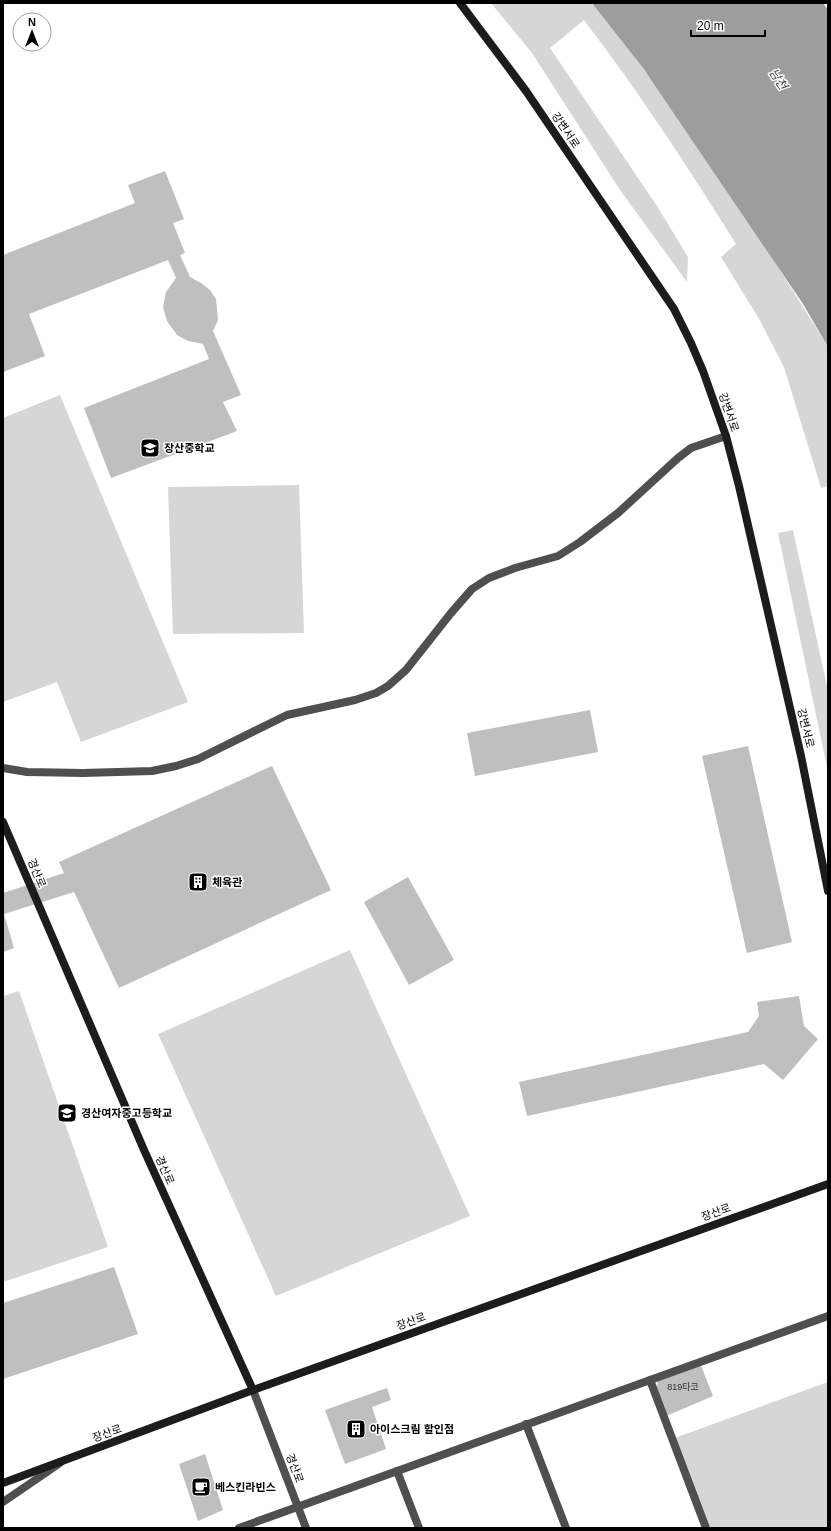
<svg xmlns="http://www.w3.org/2000/svg" width="831" height="1531" font-family="Arial,'Noto Sans KR',sans-serif">
<style>
.green{fill:#d6d6d6}
.water{fill:#9d9d9d}
.building{fill:#bfbfbf}
.lines{fill:none;stroke-linecap:round;stroke-linejoin:round}
.street{stroke:#4f4f4f;stroke-width:8}
.secondary{stroke:#1c1c1c;stroke-width:8}
.labels{text-anchor:middle;dominant-baseline:central;stroke-width:3;stroke-linejoin:round;paint-order:stroke}
.number-label{font-size:9px;fill:#303030}
.street-label{font-size:11px;fill:#000;stroke:#fff}
.poi-label{font-size:11px;font-weight:bold;fill:#000;stroke:#fff;text-anchor:start}
.water-label{font-size:12px;font-style:italic;fill:#3e3e3e;stroke:#fff}
</style>
<rect width="100%" height="100%" fill="#fff"/>
<g class="green">
<path d="M491 3H597L688 132 771 256 828 347V486L821 488 784 367 758 317 721 257 736 244C688 167 639 92 584 20L550 48 657 206 688 257 687 282 620 190 532 53Z"/>
<path d="M60 395 188 702 81 742 57 682 3 702V418Z"/>
<path d="M299 485 304 633 173 634 168 487Z"/>
<path d="M793 530 828 691V772L778 533Z"/>
<path d="M350 950 470 1216 276 1296 158 1034Z"/>
<path d="M19 991 108 1247 3 1282V996Z"/>
<path d="M828 1382V1528H706L672 1439Z"/>
</g>
<path class="water" d="M592 3H823L828 10V347L803 304 643 68Z"/>
<g class="building">
<path d="M165 171 184 219 173 223 185 253 180 255 190 277 201 283 210 290 216 299 218 320 213 331 241 395 223 402 237 431 111 478 84 408 209 359 203 344 188 341 177 335 167 321 163 307 166 292 176 278 168 260 29 314 45 356 3 372V255L135 203 128 185Z"/>
<path d="M590 710 598 752 475 776 467 733Z"/>
<path d="M748 746 792 942 747 953 702 756Z"/>
<path d="M272 766 331 890 119 988 74 892 4 914 14 948 3 952V893L64 873 59 862Z"/>
<path d="M408 877 454 960 409 985 364 902Z"/>
<path d="M799 996 804 1026 818 1039 783 1080 764 1064 527 1116 519 1082 748 1032 759 1016 757 1002Z"/>
<path d="M114 1267 138 1334 3 1379V1303Z"/>
<path d="M700 1363 713 1396 664 1417 655 1394 658 1381Z"/>
<path d="M387 1388 391 1400 372 1407 386 1449 345 1464 325 1410Z"/>
<path d="M205 1454 223 1510 198 1521 179 1464Z"/>
</g>
<g class="lines">
<g class="street">
<path d="M3 768 27 772 83 773 152 771 176 766 198 759 287 715 355 700 376 693 388 686 406 670 451 613 472 589 489 578 515 568 558 556 580 542 618 513 678 458 691 448 726 436"/>
<path d="M650 1380 706 1528"/>
<path d="M253 1390 306 1528"/>
<path d="M526 1424 566 1528"/>
<path d="M397 1471 419 1528"/>
<path d="M3 1502 60 1463"/>
<path d="M239 1528 828 1316"/>
</g>
<g class="secondary">
<path d="M460 3 526 91 674 309 691 343 703 371 726 436 739 486 801 756 828 891"/>
<path d="M3 822 144 1150 253 1390"/>
<path d="M3 1483 253 1390 828 1184"/>
</g>
</g>
<defs>
<g id="school-square" transform="scale(1)"><rect x="-9" y="-9" width="18" height="18" rx="4" fill="#000" stroke="#fff"/><path d="M0-5L7-2L0 1L-7-2ZM-4 1L0 2.5L4 1V4Q0 6-4 4Z" fill="#fff"/></g>
<g id="building-square" transform="scale(1)"><rect x="-9" y="-9" width="18" height="18" rx="4" fill="#000" stroke="#fff"/><path d="M-4-6H4V6H1V3H-1V6H-4ZM-2.5-4.3h1.7v1.8h-1.7ZM.8-4.3h1.7v1.8H.8ZM-2.5-1h1.7V.8h-1.7ZM.8-1h1.7V.8H.8Z" fill="#fff"/></g>
<g id="cafe-square" transform="scale(1)"><rect x="-9" y="-9" width="18" height="18" rx="4" fill="#000" stroke="#fff"/><path d="M-5.5-4.5H6V0H3Q3 3.5 0 3.5H-2.5Q-5.5 3.5-5.5 0ZM3-3.2v2h1.7v-2ZM-6 4.5H4V6H-6Z" fill="#fff"/></g>
</defs>
<g fill-rule="evenodd">
<use href="#school-square" x="150" y="448"/>
<use href="#building-square" x="198" y="882"/>
<use href="#school-square" x="67" y="1113"/>
<use href="#building-square" x="356" y="1429"/>
<use href="#cafe-square" x="201" y="1487"/>
</g>
<g class="labels">
<g class="number-label">
<text x="683" y="1387">819타코</text>
</g>
<g class="street-label">
<text transform="translate(566 130) rotate(56)">강변서로</text>
<text transform="translate(729 412) rotate(71)">강변서로</text>
<text transform="translate(806 728) rotate(77)">강변서로</text>
<text transform="translate(37 873) rotate(67)">경산로</text>
<text transform="translate(165 1170) rotate(66)">경산로</text>
<text transform="translate(716 1212) rotate(-20)">장산로</text>
<text transform="translate(411 1321) rotate(-20)">장산로</text>
<text transform="translate(107 1433) rotate(-20)">장산로</text>
<text transform="translate(295 1468) rotate(69)">경산로</text>
</g>
<g class="poi-label">
<text x="164" y="448">장산중학교</text>
<text x="212" y="882">체육관</text>
<text x="81" y="1113">경산여자중고등학교</text>
<text x="370" y="1429">아이스크림 할인점</text>
<text x="215" y="1487">베스킨라빈스</text>
</g>
<g class="water-label">
<text transform="translate(778 79) rotate(57)">남천</text>
</g>
</g>
<rect width="831" height="1531" fill="none" stroke="#000000" stroke-width="8"/>
<g transform="translate(32 32)"><circle r="19" fill="#ffffff" stroke="#999999"/>
<path d="M0-3L7 15L0 10L-7 15Z" fill="#000000"/>
<text y="-6" font-size="11" font-weight="bold" text-anchor="middle" fill="#000000">N</text>
</g>
<path d="M691 30v6h74v-6" fill="none" stroke="#000000" stroke-width="2"/>
<text x="697" y="30" font-size="12" fill="#000000" stroke="#ffffff" stroke-width="3" paint-order="stroke">20 m</text>
</svg>
